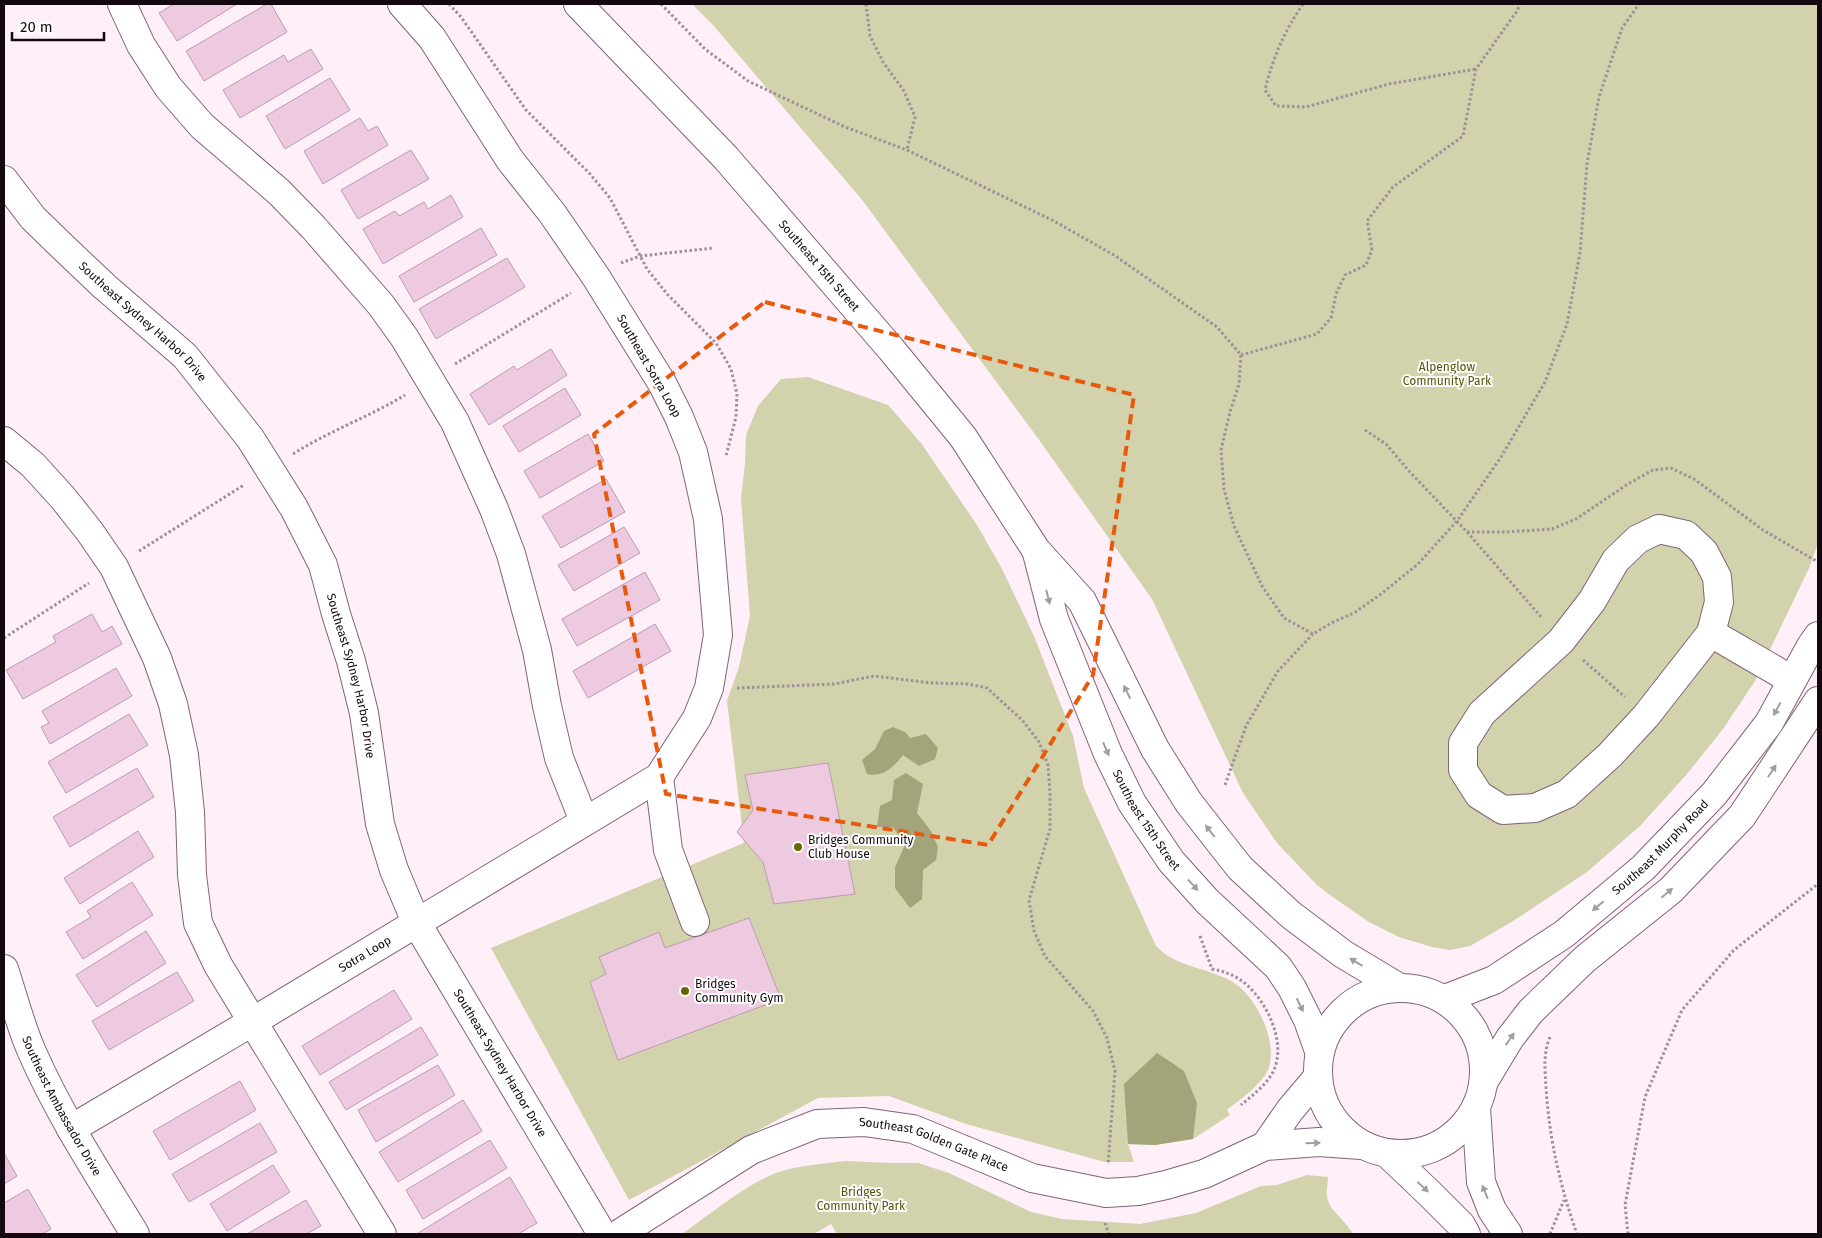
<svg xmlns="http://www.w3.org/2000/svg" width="1822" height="1238" font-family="'Fira Sans',sans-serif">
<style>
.green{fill:#d2d2ac}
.water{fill:#a3a479}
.building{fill:#edcadf;stroke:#bd9cb1}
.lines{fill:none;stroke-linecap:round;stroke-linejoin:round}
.minor-casing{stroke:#826376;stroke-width:30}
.major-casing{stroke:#826376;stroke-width:30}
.path{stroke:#9e9099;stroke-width:3;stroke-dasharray:2.5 2.5;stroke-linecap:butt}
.minor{stroke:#fff;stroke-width:28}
.major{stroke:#fff;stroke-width:28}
.oneway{fill:#a19da0}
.marked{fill:none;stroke:#e8590c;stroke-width:4;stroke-dasharray:10 6;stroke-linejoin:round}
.poi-dot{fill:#696600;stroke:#fff;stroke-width:2}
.labels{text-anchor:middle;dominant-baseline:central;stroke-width:4;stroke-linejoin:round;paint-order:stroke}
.street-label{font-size:12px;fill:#150911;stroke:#fff}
.park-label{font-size:12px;fill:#56540a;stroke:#fff}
.poi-label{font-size:12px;fill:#150911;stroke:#fff;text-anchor:start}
</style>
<rect width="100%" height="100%" fill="#feeff8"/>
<g class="green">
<path d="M692 4H1818V543L1810 566 1755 681 1723 729 1687 774 1640 826 1587 872 1510 923 1470 946 1450 950 1432 947 1399 937 1369 922 1334 898 1317 885 1277 843 1243 793 1152 599 1037 437 863 201 713 25Z"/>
<path d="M808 377 888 405 921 443 977 525 1002 569 1034 636 1073 736 1084 788 1156 946C1177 968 1206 967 1231 981 1256 994 1282 1047 1266 1074 1256 1088 1241 1099 1227 1110L1230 1115 1193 1139 1155 1145 1128 1144 1134 1162H1105L966 1124 889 1096 818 1098 629 1200 491 948 744 843 727 701 739 667 750 616 741 498 745 464 746 435 758 406 781 379Z"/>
<path d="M845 1161 893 1163H918L949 1173 1031 1212 1062 1219 1140 1224 1196 1213 1261 1186 1277 1185 1307 1175 1328 1177C1328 1183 1326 1191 1327 1197 1329 1210 1346 1221 1353 1234H837L831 1224 814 1234H682C712 1213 742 1187 776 1173 798 1165 823 1164 845 1161Z"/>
</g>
<g class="water">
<path d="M893 727 905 732 910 738 926 734 938 748 935 759 919 766 903 755C894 767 882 778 867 774L862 760 875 749 884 731Z"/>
<path d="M906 773 923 784 917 813 931 831 938 847 936 860 923 870 922 899 910 908 895 888V867L905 845 893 827H877L880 806 892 800 894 780Z"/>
<path d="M1157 1053 1184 1071 1197 1103 1193 1139 1155 1145 1128 1144 1124 1084Z"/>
</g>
<g class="building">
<path d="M174 4H237L177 41 159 13Z"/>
<path d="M267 4H271L287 32 204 81 186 51Z"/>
<path d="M311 49 323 69 240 118 223 90 284 55 288 62Z"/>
<path d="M330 78 350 110 285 149 266 116Z"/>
<path d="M360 118 368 131 377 126 388 145 323 184 304 151Z"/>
<path d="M411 150 429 179 358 219 341 190Z"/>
<path d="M451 195 463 217 383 264 363 229 395 211 399 216 424 202 428 209Z"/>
<path d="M481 228 497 255 414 302 399 276Z"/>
<path d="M507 258 525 287 436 339 419 309Z"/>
<path d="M551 349 567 375 489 425 470 394 514 366 517 370Z"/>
<path d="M565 388 581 415 519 452 503 426Z"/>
<path d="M588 434 604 461 540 498 524 471Z"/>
<path d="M606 479 625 512 561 548 542 516Z"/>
<path d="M624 527 640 553 574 591 558 565Z"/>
<path d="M645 572 660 600 577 646 562 619Z"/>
<path d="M92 614 102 632 112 626 122 644 23 699 6 670 56 642 53 636Z"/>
<path d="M655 624 671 651 588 698 573 671Z"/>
<path d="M116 668 132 696 50 744 41 727 49 723 42 711Z"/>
<path d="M129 714 148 745 66 793 48 762Z"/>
<path d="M828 763 855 894 774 904 763 862 737 832 753 810 745 775Z"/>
<path d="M137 768 154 797 70 847 53 817Z"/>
<path d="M138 831 154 857 80 904 64 878Z"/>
<path d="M132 882 153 915 83 959 66 932 91 917 87 911Z"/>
<path d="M749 918 781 999 618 1060 590 982 606 974 599 957 659 932 665 948Z"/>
<path d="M146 931 166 963 97 1007 76 975Z"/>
<path d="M177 972 194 1001 109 1050 92 1021Z"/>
<path d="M394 990 412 1019 320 1075 302 1046Z"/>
<path d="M421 1027 438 1055 346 1110 329 1082Z"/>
<path d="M438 1065 455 1095 376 1142 358 1110Z"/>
<path d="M240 1081 256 1110 170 1160 153 1131Z"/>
<path d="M463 1100 482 1131 398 1182 379 1152Z"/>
<path d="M260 1123 277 1152 189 1202 172 1174Z"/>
<path d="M490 1140 507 1168 423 1219 406 1190Z"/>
<path d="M4 1153 17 1176 4 1184Z"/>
<path d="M273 1165 290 1192 227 1231 210 1204Z"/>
<path d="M510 1177 537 1223 518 1234H419L418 1233Z"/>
<path d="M28 1189 51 1229 42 1234H4V1203Z"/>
<path d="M306 1200 321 1226 306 1234H247Z"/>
</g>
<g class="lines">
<g class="minor-casing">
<g id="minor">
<path d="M122 4 141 45 168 87 202 126 279 192 314 228 381 305 404 337 455 422 494 509 511 554 537 650 547 706 559 758 584 821"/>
<path id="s1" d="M4 180 33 218 66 250 104 286 185 356 250 438 294 508 323 565 336 614 351 661 364 713 380 824 394 870 416 922 602 1234"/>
<path d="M4 441 33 465 63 498 90 532 114 567 157 658 173 704 184 755 190 812 192 875 198 923 218 965 382 1234"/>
<path d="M1659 529 1686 535 1704 552 1717 577 1719 602 1711 633 1646 716 1610 755 1567 794 1535 808 1503 810 1479 795 1463 770V743L1482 713 1561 641 1592 601 1616 560 1638 539Z"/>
<path d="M1711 633 1792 680"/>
<path d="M659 777 668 850 695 922"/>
<path id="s2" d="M4 969C13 996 20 1025 32 1052 60 1116 99 1175 135 1234"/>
<path id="s3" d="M71 1129 252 1022 659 777 697 718 709 688 718 635 708 519 693 452 679 417 662 383 596 277 552 213 510 160 432 38 402 4"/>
<path d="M1265 1146 1290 1110 1317 1078"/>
<path id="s4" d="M619 1234 751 1150 817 1124 864 1122 913 1129 1032 1178 1106 1193 1138 1191 1166 1185 1204 1174 1265 1146 1319 1142 1361 1145"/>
</g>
</g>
<g class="major-casing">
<g id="major">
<path id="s5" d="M578 4 726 158 891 349 963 437 1036 550 1082 601 1155 749 1189 803 1240 868 1291 915 1343 954 1398 987"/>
<path id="s6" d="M1037 553 1054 619 1108 754 1132 803 1171 861 1207 901 1278 967 1292 988 1308 1020 1319 1051"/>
<circle cx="1401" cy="1071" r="83"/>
<path id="s7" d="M1445 999 1494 980 1564 934 1643 868 1714 794 1769 723 1811 646 1818 636"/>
<path d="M1484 1081 1510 1038 1531 1011 1585 959 1671 890 1742 816 1818 701"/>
<path d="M1476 1108 1481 1182 1492 1210 1508 1234"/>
<path d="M1388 1154 1430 1194 1461 1225 1466 1234"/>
</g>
</g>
<g class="path">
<path d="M449 4 461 17 526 110 590 174 610 198 647 269 668 295 716 343 731 369 737 394 736 417 726 456"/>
<path d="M661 4 705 49 748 81 845 127 907 150 1052 220 1114 255 1217 327 1241 355 1239 384 1230 412 1221 450 1224 489 1234 526 1262 586 1284 618 1313 634 1333 622 1354 613 1381 594 1418 564 1457 521 1501 457 1545 382 1567 324 1580 253 1587 164 1599 97 1622 28 1639 4"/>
<path d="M866 4 870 36 883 62 904 91 915 117 907 150"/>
<path d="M1303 4C1284 32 1273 57 1265 90L1276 106 1306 107 1389 84 1476 69"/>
<path d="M621 263 640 256 713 248"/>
<path d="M1241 355 1317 334 1331 318 1336 294 1345 275 1366 265 1372 250 1367 221 1393 187 1463 136 1476 69 1517 11 1520 4"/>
<path d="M455 364 571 293"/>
<path d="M1365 430 1386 444 1409 471 1467 532 1542 618"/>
<path d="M293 454C329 431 369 417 405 395"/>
<path d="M1467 532H1506L1552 529 1576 519 1628 484 1653 470 1671 468 1694 479 1763 530 1818 562"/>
<path d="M139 551 244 485"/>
<path d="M4 638 89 583"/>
<path d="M1583 660 1625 697"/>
<path d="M737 688 834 684 874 676 932 683 968 684 987 688 1023 721 1039 742 1048 765 1050 794V829L1029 900 1034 931 1045 956 1093 1011 1107 1038 1115 1071 1108 1165"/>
<path d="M1225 785 1246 726 1278 671 1313 634"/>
<path d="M1200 936 1212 969C1224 971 1237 976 1247 985 1268 1004 1287 1044 1273 1072 1266 1085 1253 1095 1241 1105"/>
<path d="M1550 1037C1543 1053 1545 1070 1546 1087 1549 1138 1560 1186 1577 1234"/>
<path d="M1105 1223 1109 1234"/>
<path d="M1550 1234 1564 1200"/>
<path d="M1628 1234 1625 1205 1645 1097 1682 1010 1734 950 1818 884"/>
</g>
<use href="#minor" class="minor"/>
<use href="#major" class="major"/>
</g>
<defs><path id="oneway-solid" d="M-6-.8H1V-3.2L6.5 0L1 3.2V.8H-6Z" transform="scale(1.25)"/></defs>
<g class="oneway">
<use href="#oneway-solid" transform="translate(1048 597) rotate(76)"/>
<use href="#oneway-solid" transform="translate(1127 692) rotate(-116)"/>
<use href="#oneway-solid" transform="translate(1777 709) rotate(118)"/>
<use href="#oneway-solid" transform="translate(1106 749) rotate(67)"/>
<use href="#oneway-solid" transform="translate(1772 771) rotate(-57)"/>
<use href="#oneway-solid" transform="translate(1210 831) rotate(-128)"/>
<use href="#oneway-solid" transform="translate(1193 885) rotate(47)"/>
<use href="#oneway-solid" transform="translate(1667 893) rotate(-40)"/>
<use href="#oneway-solid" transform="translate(1598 906) rotate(140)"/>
<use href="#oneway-solid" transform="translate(1356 962) rotate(-149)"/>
<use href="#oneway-solid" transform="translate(1300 1005) rotate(64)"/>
<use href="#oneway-solid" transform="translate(1510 1039) rotate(-55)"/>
<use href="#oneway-solid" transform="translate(1313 1143) rotate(-2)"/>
<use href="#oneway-solid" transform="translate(1423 1187) rotate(43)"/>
<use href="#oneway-solid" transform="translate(1485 1192) rotate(-112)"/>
</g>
<path class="marked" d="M765 302 1134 395 1093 675 988 845 666 794 594 434Z"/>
<g class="poi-dot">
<circle cx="798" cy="847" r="5"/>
<circle cx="685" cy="991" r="5"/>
</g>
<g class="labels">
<g class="street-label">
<text stroke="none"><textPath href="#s5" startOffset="356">Southeast 15th Street</textPath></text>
<text stroke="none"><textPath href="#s1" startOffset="199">Southeast Sydney Harbor Drive</textPath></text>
<text transform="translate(649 366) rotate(60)">Southeast Sotra Loop</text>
<text stroke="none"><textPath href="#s1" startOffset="619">Southeast Sydney Harbor Drive</textPath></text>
<text stroke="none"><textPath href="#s6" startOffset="290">Southeast 15th Street</textPath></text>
<text stroke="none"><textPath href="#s7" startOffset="266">Southeast Murphy Road</textPath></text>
<text stroke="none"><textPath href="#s3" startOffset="342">Sotra Loop</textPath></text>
<text stroke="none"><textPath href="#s1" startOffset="1039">Southeast Sydney Harbor Drive</textPath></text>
<text stroke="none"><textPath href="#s2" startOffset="149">Southeast Ambassador Drive</textPath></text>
<text stroke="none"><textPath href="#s4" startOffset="348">Southeast Golden Gate Place</textPath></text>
</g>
<g class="park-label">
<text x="1447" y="367">Alpenglow<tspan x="1447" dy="14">Community Park</tspan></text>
<text x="861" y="1192">Bridges<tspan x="861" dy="14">Community Park</tspan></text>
</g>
<g class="poi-label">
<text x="808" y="840">Bridges Community<tspan x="808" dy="14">Club House</tspan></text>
<text x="695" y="984">Bridges<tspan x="695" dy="14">Community Gym</tspan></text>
</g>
</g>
<rect width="1822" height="1238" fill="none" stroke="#150911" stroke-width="10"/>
<path d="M12 32v8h92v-8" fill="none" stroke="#150911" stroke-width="2.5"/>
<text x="20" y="32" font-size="15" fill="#150911" stroke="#ffffff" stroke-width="4" paint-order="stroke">20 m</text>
</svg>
